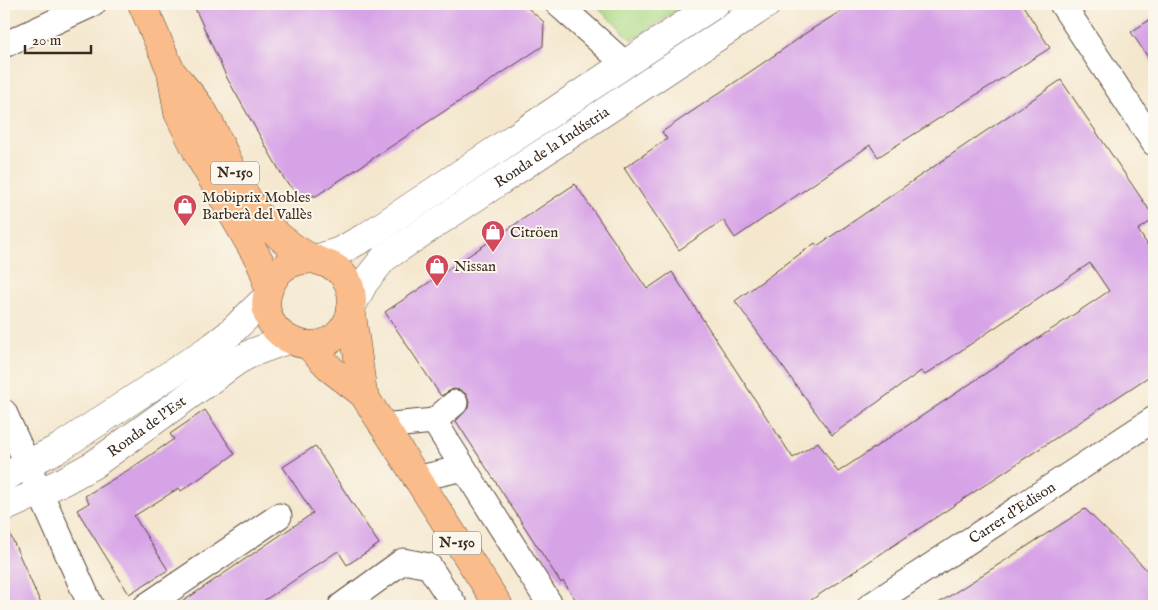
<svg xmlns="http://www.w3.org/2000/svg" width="1158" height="610" font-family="'IM FELL English',serif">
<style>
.green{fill:#addb88;stroke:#748253}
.building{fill:#d7a3e7}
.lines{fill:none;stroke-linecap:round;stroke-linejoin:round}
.minor-casing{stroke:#574638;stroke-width:27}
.tertiary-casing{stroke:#574638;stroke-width:29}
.primary-casing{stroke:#574638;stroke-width:29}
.minor{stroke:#fff;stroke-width:25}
.tertiary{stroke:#fff;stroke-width:28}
.primary{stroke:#f9bc8a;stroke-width:28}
.labels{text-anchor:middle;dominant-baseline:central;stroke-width:4;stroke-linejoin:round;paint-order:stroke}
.shield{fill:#fbf7ec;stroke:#75685c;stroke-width:1}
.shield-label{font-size:14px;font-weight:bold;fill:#3b2a1e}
.street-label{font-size:15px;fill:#3b2a1e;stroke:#fbf7ec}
.poi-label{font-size:15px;fill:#3b2a1e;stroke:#fbf7ec;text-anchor:start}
</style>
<rect width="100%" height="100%" fill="#fbf7ec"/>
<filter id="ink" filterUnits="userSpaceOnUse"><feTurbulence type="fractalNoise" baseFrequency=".02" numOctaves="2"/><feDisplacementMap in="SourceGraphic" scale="10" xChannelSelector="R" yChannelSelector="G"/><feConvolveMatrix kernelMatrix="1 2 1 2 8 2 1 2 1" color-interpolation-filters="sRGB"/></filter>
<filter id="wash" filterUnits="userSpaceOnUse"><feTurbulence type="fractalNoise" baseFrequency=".0096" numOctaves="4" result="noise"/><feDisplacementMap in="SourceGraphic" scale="20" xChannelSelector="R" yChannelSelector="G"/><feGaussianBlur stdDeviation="1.12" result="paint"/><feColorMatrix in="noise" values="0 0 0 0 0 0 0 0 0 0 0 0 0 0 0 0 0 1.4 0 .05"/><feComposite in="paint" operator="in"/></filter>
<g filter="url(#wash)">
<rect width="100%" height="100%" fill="#f4e7ce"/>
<path class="green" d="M594 4H686L632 40Z"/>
<g id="blocks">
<g class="building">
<path d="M193 4H523L544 22 543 46 316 196 299 195 286 182 227 78Z"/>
<path d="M852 4H1022L1050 48 878 157 870 145 735 238 723 220 679 250 624 168 667 139 662 132 801 37V36Z"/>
<path d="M1154 17V66L1131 32Z"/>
<path d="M1061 80 1154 217V219L1138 230 1154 255V373L802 606H580L563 581 561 583 456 421 468 408 469 401 466 394 460 390 453 389 441 396 385 312 575 184 647 289 672 272 793 458 818 442 838 472 1109 291 1090 263 925 375 921 371 832 435 735 301 815 243 817 246Z"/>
<path d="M205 410 235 454 181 491 179 488 134 516 168 570 129 594 77 510 89 503 85 496 133 467 174 439 170 434Z"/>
<path d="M315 446 379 544 347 565 338 551 256 606H176L313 513 283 467Z"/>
<path d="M1085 509 1154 577V606H934Z"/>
<path d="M4 523H5L42 606H4Z"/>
</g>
</g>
</g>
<g filter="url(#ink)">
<use href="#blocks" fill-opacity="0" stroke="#574638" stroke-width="1"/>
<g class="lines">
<g class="minor-casing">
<g id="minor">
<path d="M558 4 625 64"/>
<path d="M1062 4 1154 143"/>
<path d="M4 45 93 4"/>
<path d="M4 412 91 606"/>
<path d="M434 421 551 606"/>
<path d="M382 426 434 421 455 403"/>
<path d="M416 479 463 468"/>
<path d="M146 606 279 516"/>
<path d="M341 606 403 561 429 566 455 606"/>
<path id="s1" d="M870 606 1154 419"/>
</g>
</g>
<g class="tertiary-casing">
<g id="tertiary">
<path d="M315 259 340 251 367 236 715 4"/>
<path id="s2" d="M352 306 364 283 384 258 767 4"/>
<path d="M4 478 27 464 59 448 212 347 229 334 266 298"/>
<path id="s3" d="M4 508 64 481 93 465 237 361 254 352 287 340"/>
</g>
</g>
<g class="primary-casing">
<g id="primary">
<path d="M142 4 171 71 178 113 200 158 259 260 265 274 268 289"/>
<path d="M171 71C182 85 195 98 204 113 224 147 240 197 267 225 280 238 298 252 316 260 323 263 330 264 337 269 347 277 352 289 352 302 352 312 348 322 342 330 312 368 239 327 277 274 286 262 301 260 315 259"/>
<path d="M351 308 363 394"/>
<path d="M308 345 333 371 363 394 499 606"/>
</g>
</g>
<use href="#minor" class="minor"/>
<use href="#tertiary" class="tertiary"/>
<use href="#primary" class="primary"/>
</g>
</g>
<defs>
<g id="shop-pin" transform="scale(1.25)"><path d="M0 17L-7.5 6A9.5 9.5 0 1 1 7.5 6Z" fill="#d1495b" stroke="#fbf7ec"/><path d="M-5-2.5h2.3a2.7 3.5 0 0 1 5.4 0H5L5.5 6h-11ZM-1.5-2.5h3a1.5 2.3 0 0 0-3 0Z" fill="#fff"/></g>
</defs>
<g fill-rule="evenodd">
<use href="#shop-pin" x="185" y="206"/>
<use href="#shop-pin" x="493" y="232"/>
<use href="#shop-pin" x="437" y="266"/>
</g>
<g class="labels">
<g class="shield">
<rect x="211" y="161.5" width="48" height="23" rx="4"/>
<rect x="433" y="531.5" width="48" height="23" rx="4"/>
</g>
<g class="shield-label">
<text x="235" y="173">N-150</text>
<text x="457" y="543">N-150</text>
</g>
<g class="street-label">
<text stroke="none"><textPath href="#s2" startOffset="259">Ronda de la Indústria</textPath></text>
<text stroke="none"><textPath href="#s3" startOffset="165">Ronda de l'Est</textPath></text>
<text stroke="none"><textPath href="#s1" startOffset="170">Carrer d'Edison</textPath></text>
</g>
<g class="poi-label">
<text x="202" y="197">Mobiprix Mobles<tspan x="202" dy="17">Barberà del Vallès</tspan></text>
<text x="510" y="232">Citröen</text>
<text x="454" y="266">Nissan</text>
</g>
</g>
<rect width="1158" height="610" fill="none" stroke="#fbf7ec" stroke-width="20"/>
<path d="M25 45v8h66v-8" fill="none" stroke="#3b2a1e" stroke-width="2.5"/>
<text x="32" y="45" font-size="15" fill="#3b2a1e" stroke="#fbf7ec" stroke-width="4" paint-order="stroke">20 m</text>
</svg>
